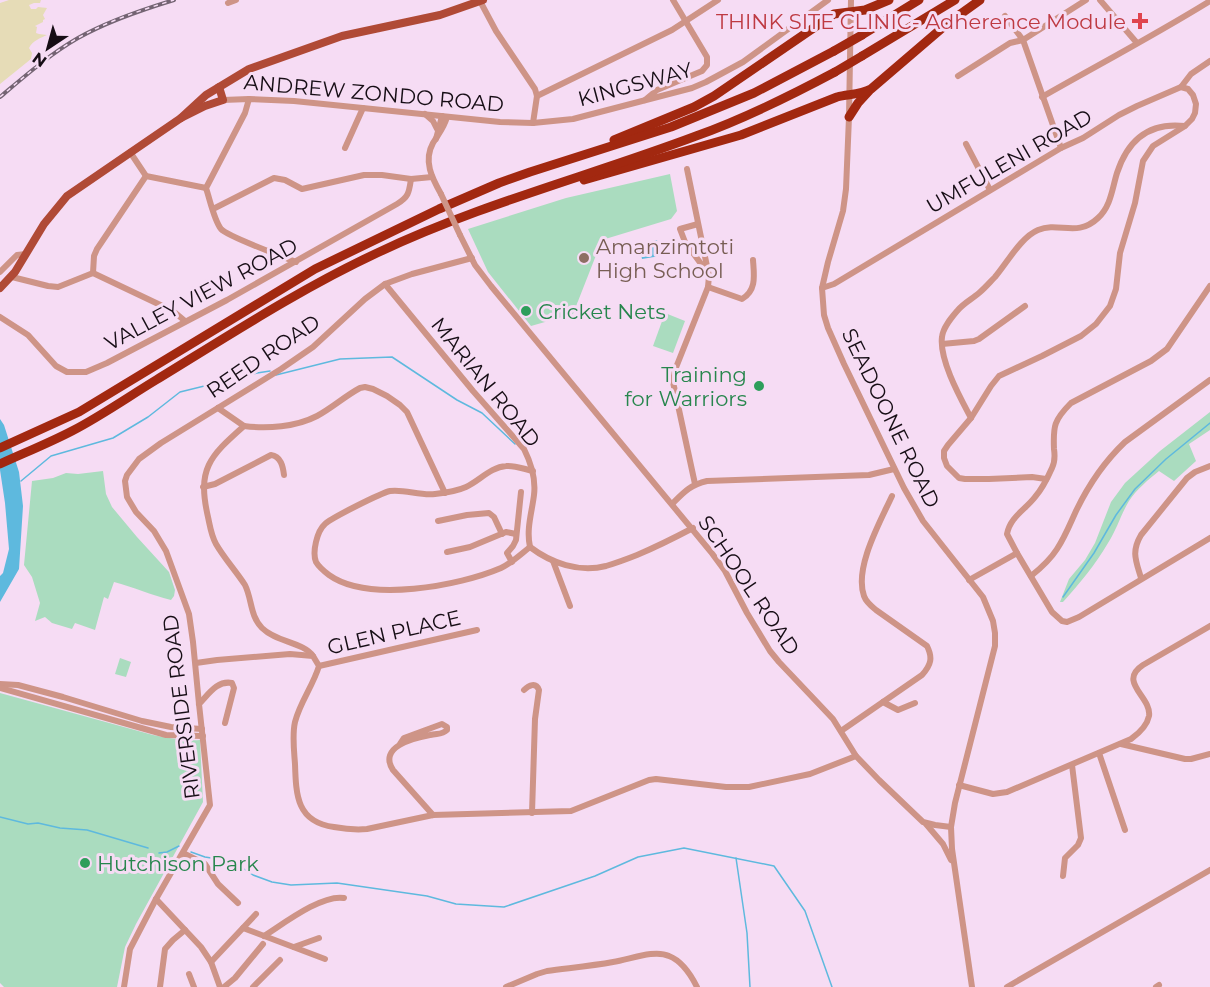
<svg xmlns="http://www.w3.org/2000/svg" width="1210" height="987" font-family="Montserrat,sans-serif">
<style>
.green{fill:#aadcbf}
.sand{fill:#e6dcb7}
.water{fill:#5eb9de}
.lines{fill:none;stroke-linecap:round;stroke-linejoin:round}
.stream{stroke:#5eb9de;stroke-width:1.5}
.minor{stroke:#ce9487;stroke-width:6}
.major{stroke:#b04a36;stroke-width:8}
.highway{stroke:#a22810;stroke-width:9}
.rail-casing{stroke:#746473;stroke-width:4}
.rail{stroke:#f6dcf4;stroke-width:1.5;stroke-dasharray:4.5;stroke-linecap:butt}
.minor-bridge{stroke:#ce9487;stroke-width:6}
.highway-bridge{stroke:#a22810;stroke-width:9}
.health-dot{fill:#e0444e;stroke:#f6dcf4;stroke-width:2}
.education-dot{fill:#8d6e63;stroke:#f6dcf4;stroke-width:2}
.leisure-dot{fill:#2e9e5b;stroke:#f6dcf4;stroke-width:2}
.labels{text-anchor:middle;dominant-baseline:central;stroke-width:6;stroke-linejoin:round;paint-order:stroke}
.health-label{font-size:21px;fill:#be3a42;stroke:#f6dcf4;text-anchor:end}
.street-label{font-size:21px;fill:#160d15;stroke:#f6dcf4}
.education-label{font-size:21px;fill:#785e54;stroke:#f6dcf4;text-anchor:start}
.leisure-label{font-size:21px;fill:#27864d;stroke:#f6dcf4;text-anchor:start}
</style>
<rect width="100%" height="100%" fill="#f6dcf4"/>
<g class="green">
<path d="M670 174 677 211 671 219 602 240 573 314 531 326 488 272 468 229 566 198Z"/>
<path d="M665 313 685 321 673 353 653 346Z"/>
<path d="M1210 412V430L1189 444 1196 461 1174 481 1159 471C1149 479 1136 490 1129 501 1121 514 1117 529 1108 543 1096 564 1079 584 1063 602H1060L1069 579 1085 560 1095 543 1111 502 1125 483 1160 451Z"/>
<path d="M103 471 106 494 112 507 137 537 169 572 175 590 174 596 171 600C151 595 133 587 114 582L108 599 104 597 95 630 75 623 72 629 52 623 45 617 35 621 40 603 32 577 24 565 32 481 53 478 66 473 78 474Z"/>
<path d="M120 658 131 662 126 677 115 674Z"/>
<path d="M0 693 153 735C168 738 184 741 200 740L203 802 136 924 125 947 117 987H4L0 983Z"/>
</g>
<path class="sand" d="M9 0H41L40 3H34L29 5 31 9H36L38 7 47 8 43 15 45 19 43 20V22L35 26 37 27 36 33 39 34 47 35C41 38 33 40 29 48L32 53 31 59 0 84V3Z"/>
<g class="water">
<path d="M657 240 660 256 642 259 639 244Z"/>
<path d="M0 419 4 425 19 472 23 506 19 569 0 602V576L3 573 9 549 5 503 0 470Z"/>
</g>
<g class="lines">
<g class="stream">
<path d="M276 375 340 359 392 357 457 400 482 413 515 444"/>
<path d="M21 481 51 456 113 438 148 417 180 392 257 373 270 371"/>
<path d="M1063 597 1094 553 1116 515 1135 489 1166 459 1210 423"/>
<path d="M0 817 28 824 38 823 60 828 87 830 148 848"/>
<path d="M191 852 205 857 224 860 244 869 253 875 272 882 291 885 337 883 427 896 456 904 504 907 595 876 638 857 684 848 774 866 805 911 832 987"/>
<path d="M159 853 167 852 179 846"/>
<path d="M736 858 747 933 750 987"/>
</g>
<g class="minor">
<path d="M851 0 849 117 846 189 843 211 828 262 822 288 824 315 828 328 844 364 904 488 923 521 983 597 993 621 995 633V646L955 803 951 827"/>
<path d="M1100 0 1137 43"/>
<path d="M480 1 496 31 535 89 537 96 533 123"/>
<path d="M228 3 236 0"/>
<path d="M1005 16 1023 40 1061 148"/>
<path d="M958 76 1010 43 1023 40 1086 0"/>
<path d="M537 96 672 30 718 0"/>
<path d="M1042 97C1098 65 1155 35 1210 1"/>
<path d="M249 99 245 113 206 188C210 200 214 220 221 229 228 237 282 256 296 262"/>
<path d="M223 100 249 99 294 101 500 122 533 123 573 119 692 88 706 82 743 62 828 0"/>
<path d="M645 100 657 90 702 71 707 65V57L673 0"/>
<path d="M425 114 433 121 437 129"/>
<path d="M436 139 442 116"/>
<path d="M966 144 990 190"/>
<path d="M345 148 363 108"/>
<path d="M130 152 146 176 206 188"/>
<path d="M687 169 709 276 708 287 675 370 673 382 695 484"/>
<path d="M441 194C432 178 423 161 433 143 439 133 444 128 447 117"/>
<path d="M213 209 274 178 285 180 302 189 364 175H382L411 179 432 177"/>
<path d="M698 224 680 229 685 242 707 272"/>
<path d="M460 235 475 265 491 286 711 552 725 571 747 613 770 651 779 662 833 719 856 756 879 780 923 822 935 825 951 827 952 849 972 987"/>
<path d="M0 272 17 255 26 254"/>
<path d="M93 273 94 256 97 249 146 176"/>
<path d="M93 273 173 311 185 321"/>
<path d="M12 277 48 286 58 287 93 273"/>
<path d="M385 284 473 391 524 449C531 463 536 479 534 495 532 512 526 529 530 547"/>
<path d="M1210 286 1167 349 1151 361 1071 403C1054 420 1053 426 1054 449 1055 456 1055 462 1052 468 1048 477 1042 489 1035 497 1026 509 1010 517 1007 534L1017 553 1052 612 1062 621 1067 622 1079 617 1210 538"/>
<path d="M708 287 742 299C757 290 754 275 753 260"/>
<path d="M822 288 834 284 1061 148 1083 138 1119 115 1137 106 1181 87 1191 74 1210 61"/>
<path d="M0 317 28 335 56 366 67 372H86L107 363 227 300 397 204C409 197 409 192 411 179"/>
<path d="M942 344 974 341 979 339 1025 306"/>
<path d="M218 408 244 426C209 457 197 469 208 517 210 526 211 535 216 544 224 558 236 571 245 585 252 599 250 616 262 628 276 642 303 642 313 656"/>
<path d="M971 418C961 399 939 360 942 337 943 327 952 317 958 310 964 303 972 299 979 293 985 288 990 282 995 277 1007 263 1021 237 1038 230 1059 221 1077 238 1098 218 1111 206 1112 189 1117 173 1128 139 1150 122 1185 126"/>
<path d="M244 426C267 429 296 427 317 416 332 408 345 396 360 388L365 387 373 389 387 396 400 405 407 412 445 493"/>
<path d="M1046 479 1032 477 989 479H965L959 478 947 466 944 458V451L948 445 971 418 991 386 999 376 1042 356 1081 336 1096 324 1110 306 1116 289 1120 253 1135 203 1143 161 1153 146 1185 126 1192 119 1195 113 1196 104 1193 95 1188 89 1181 87"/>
<path d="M203 487 215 484 271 455C281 456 283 467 284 475"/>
<path d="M672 504C684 492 690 485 707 481L869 475 894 469"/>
<path d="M438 521 467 515 489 513 494 517 502 534"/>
<path d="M530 547C521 554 512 563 501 568 459 586 368 603 329 575 325 572 319 567 316 562 312 552 317 531 325 524 331 518 381 493 390 491 405 489 420 496 435 494 445 493 457 491 466 487 479 481 491 467 506 466 514 465 524 469 533 471"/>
<path d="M530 547C551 563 579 573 606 566 616 563 627 559 637 555 656 547 674 538 693 528"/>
<path d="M447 552 470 547 506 532 516 534"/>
<path d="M553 561 570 606"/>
<path d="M512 562 507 553 513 546 516 540 521 492"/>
<path d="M1031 576C1041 568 1050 560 1057 549 1065 537 1070 524 1076 511 1088 486 1105 461 1125 442L1210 380"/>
<path d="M1141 578C1136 561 1131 552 1141 535L1187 478 1195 472 1210 466"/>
<path d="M969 580 1017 553"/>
<path d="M196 663 217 660 290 654 313 656 319 666C313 686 300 702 295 722 292 735 294 750 295 764 296 796 297 822 334 827 345 829 356 830 367 829L433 815 571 811 649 780 656 779 726 787H749L810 774 856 756"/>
<path d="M319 666 477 630"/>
<path d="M0 684 18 685 63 697 142 721 171 727 202 729"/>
<path d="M0 688 166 735 203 736"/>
<path d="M524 690C529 685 536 682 539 690L535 719 532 813"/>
<path d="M883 702 898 710 915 703"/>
<path d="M199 704C208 695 217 680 232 683L234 688 225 723"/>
<path d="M841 731 922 675C931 665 933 658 927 646L876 610C871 606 866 602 864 596 854 568 880 522 892 496"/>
<path d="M400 744 404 738 442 724 447 727V730C442 735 437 733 430 735 413 738 378 747 393 770L433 815"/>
<path d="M1121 744 1185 759H1191L1210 754"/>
<path d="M1099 753 1125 830"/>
<path d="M959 785 993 794 1007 792 1131 739C1138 734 1147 726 1149 716 1152 697 1117 682 1143 665L1210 626"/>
<path d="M926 824 943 844 951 860"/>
<path d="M183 853 205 864 218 884 238 903"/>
<path d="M1063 876 1065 858 1078 845 1081 838 1072 765"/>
<path d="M156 899 201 947 211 962 220 987"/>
<path d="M243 928 325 959"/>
<path d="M264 936C283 924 322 894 344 898"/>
<path d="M294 947 319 938"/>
<path d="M211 962 256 914"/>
<path d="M189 974 194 987"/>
<path d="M124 987 130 949 156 899 210 805 199 704 193 642 189 614 166 551 154 531 136 512 127 497 125 481 127 475 139 459 161 443 281 369 313 347 365 299 385 284 412 274 472 258"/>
<path d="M160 987 165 949 173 940 185 930"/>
<path d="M224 987 235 978 263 944"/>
<path d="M253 987 280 960"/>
<path d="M506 987 537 974 547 971C569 968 591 966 613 962 629 960 654 949 669 956 682 961 691 975 697 987"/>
<path d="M1007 987 1210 870"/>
<path d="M1156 987 1159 985"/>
</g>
<g class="major">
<path d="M181 118 206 95 249 69 342 36 440 15 483 0"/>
<path d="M0 288 15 272 44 224 67 196 181 118 205 106 223 100 219 87"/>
</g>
<g class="highway">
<path d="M862 35 919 0"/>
<path d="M862 56 955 0"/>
<path d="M849 117 858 103 869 91"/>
<path d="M614 140 694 107 714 96 834 14 865 10 889 0"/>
<path d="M584 180 741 135 837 97C848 94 860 95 871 89L948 23 980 0"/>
<path d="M0 448 79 412 315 269 439 209 499 183 530 172 671 127 754 93 834 51"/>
<path d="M0 464C24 453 49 443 72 431 101 416 128 397 156 380 228 336 300 289 377 253 480 204 590 176 696 136 744 119 790 96 835 72"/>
</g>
<g class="rail-casing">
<path id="rail" d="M0 97C25 76 50 54 78 38 108 21 141 10 174 0"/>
</g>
<use href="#rail" class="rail"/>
<path class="minor-bridge" d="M441 194 460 235"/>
<g class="highway-bridge">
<path d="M834 51 862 35"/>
<path d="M835 72 862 56"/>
</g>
</g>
<path class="health-dot" d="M1137 12h6v6h6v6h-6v6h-6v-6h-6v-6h6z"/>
<circle class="education-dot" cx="584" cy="258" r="6"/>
<g class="leisure-dot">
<circle cx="526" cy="311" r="6"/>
<circle cx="759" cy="386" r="6"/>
<circle cx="85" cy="863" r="6"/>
</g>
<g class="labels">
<g class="health-label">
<text x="1126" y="21">THINK SITE CLINIC- Adherence Module</text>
</g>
<g class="street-label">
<text transform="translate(635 84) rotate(-15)">KINGSWAY</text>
<text transform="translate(374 93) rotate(5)">ANDREW ZONDO ROAD</text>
<text transform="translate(1009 161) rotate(-30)">UMFULENI ROAD</text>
<text transform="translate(201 294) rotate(-28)">VALLEY VIEW ROAD</text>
<text transform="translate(263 356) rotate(-34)">REED ROAD</text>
<text transform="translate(486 382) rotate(51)">MARIAN ROAD</text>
<text transform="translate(891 418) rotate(64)">SEADOONE ROAD</text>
<text transform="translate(749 585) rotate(56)">SCHOOL ROAD</text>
<text transform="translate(394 632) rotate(-13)">GLEN PLACE</text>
<text transform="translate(181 707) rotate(-97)">RIVERSIDE ROAD</text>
</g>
<g class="education-label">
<text x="596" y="246">Amanzimtoti<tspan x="596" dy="24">High School</tspan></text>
</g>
<g class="leisure-label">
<text x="538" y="311">Cricket Nets</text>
<text x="747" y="374" text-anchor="end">Training<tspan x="747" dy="24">for Warriors</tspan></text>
<text x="97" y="863">Hutchison Park</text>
</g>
</g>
<g transform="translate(48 48) rotate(216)" stroke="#f6dcf4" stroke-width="4.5" paint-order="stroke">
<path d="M0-4.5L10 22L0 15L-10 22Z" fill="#160d15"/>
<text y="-9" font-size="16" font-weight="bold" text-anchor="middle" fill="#160d15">N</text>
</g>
</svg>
